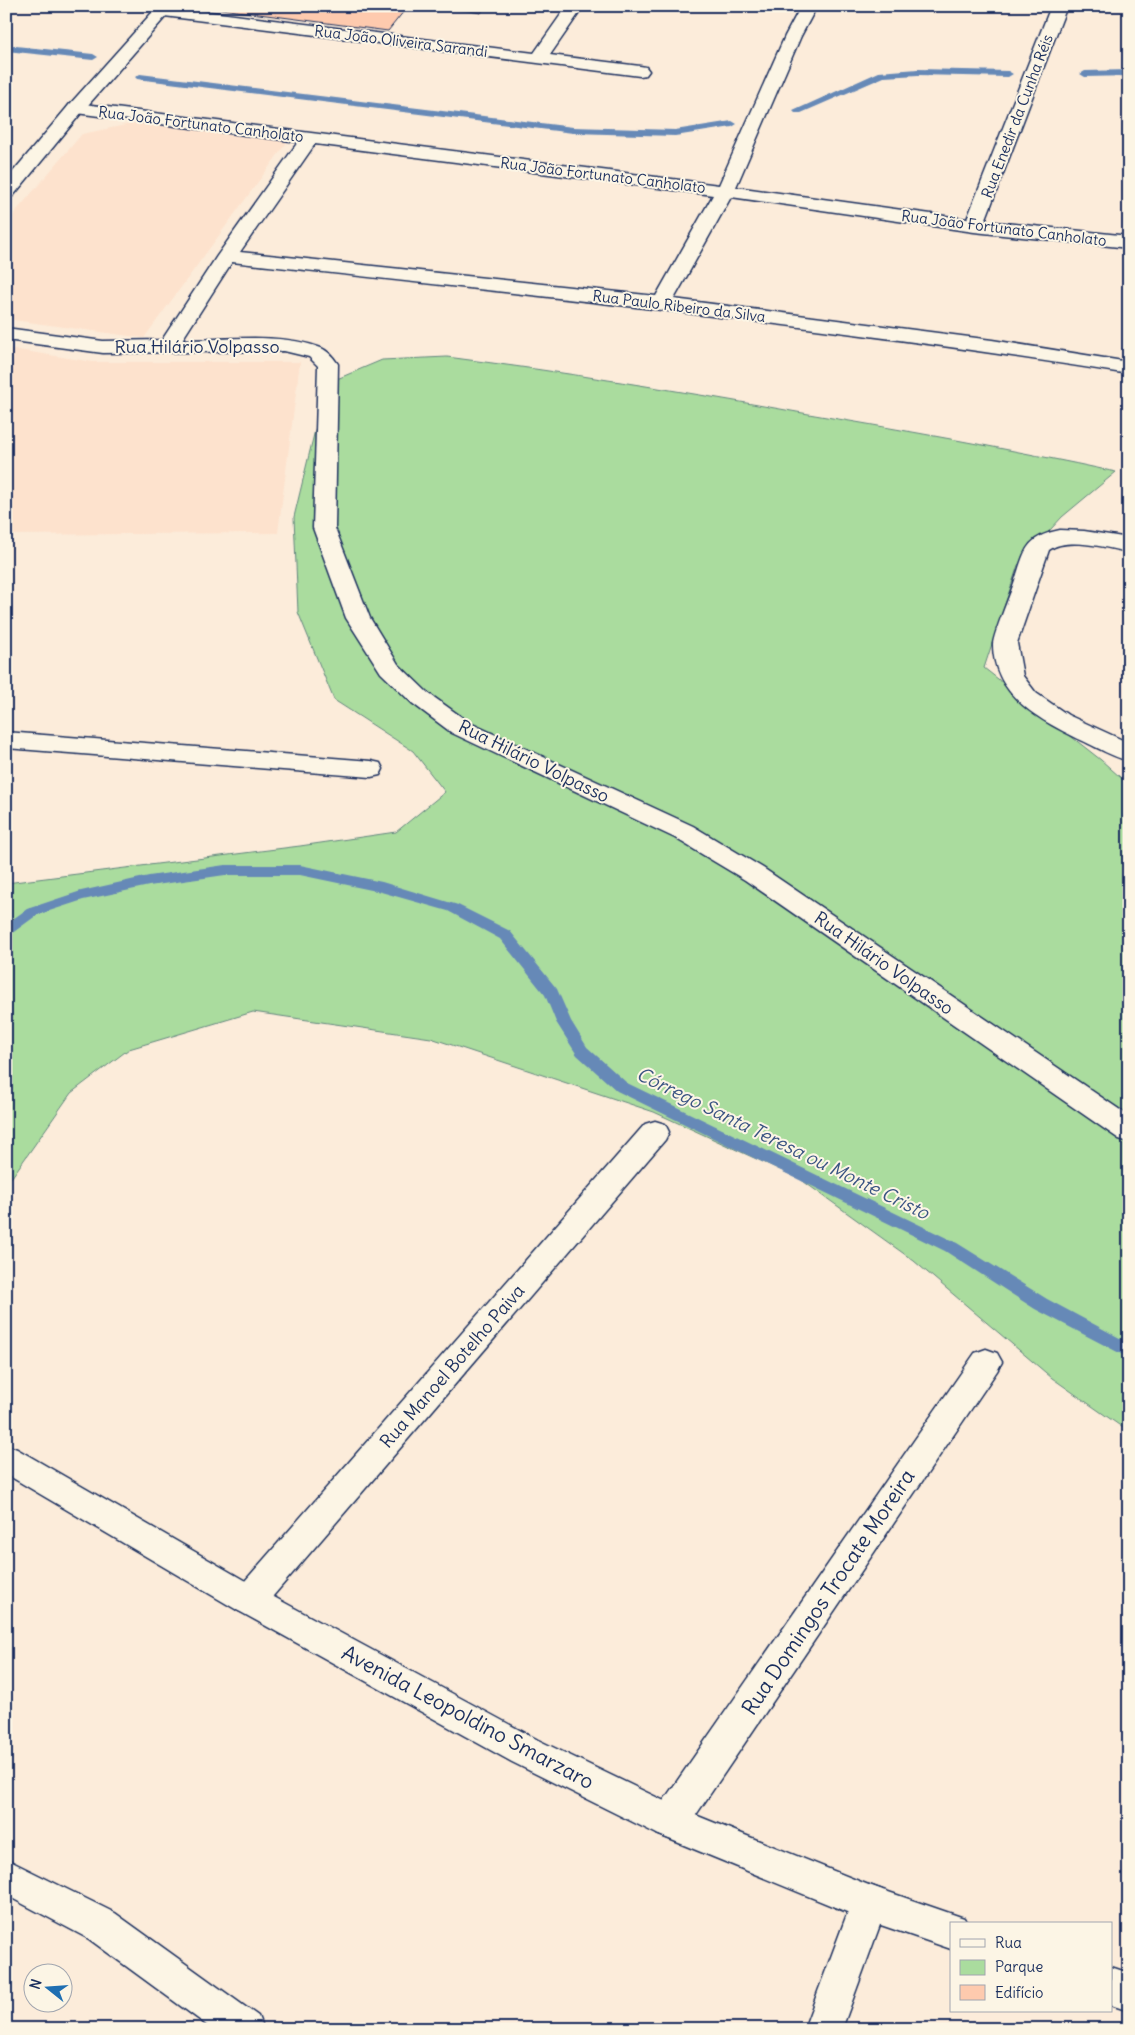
<svg xmlns="http://www.w3.org/2000/svg" width="1135" height="2035" font-family="Delius,sans-serif">
<style>
.built{fill:#fde2cd}
.green{fill:#aadc9e;stroke:#62867e}
.lines{fill:none;stroke-linecap:round;stroke-linejoin:round}
.stream{fill:#6689b7;fill-rule:evenodd}
.building{fill:#fecaae;stroke:#1b2f5e}
.service-casing{stroke:#1b2f5e;stroke-width:3}
.minor-casing{stroke:#1b2f5e;stroke-width:3}
.tertiary-casing{stroke:#1b2f5e;stroke-width:3}
.service{fill:#fcf5e5;fill-rule:evenodd}
.minor{fill:#fcf5e5;fill-rule:evenodd}
.tertiary{fill:#fcf5e5;fill-rule:evenodd}
.labels{text-anchor:middle;dominant-baseline:central;stroke-width:4;stroke-linejoin:round;paint-order:stroke}
.far-street-label{font-size:15px;fill:#1b2f5e;stroke:#fcf5e5}
.street-label{font-size:18px;fill:#1b2f5e;stroke:#fcf5e5}
.water-label{font-size:19px;font-style:italic;fill:#3a5483;stroke:#fcf5e5}
.near-street-label{font-size:21px;fill:#1b2f5e;stroke:#fcf5e5}
</style>
<rect width="100%" height="100%" fill="#fcecda"/>
<filter id="ink" filterUnits="userSpaceOnUse"><feTurbulence type="fractalNoise" baseFrequency=".02" numOctaves="2"/><feDisplacementMap in="SourceGraphic" scale="10" xChannelSelector="R" yChannelSelector="G"/><feConvolveMatrix kernelMatrix="1 2 1 2 8 2 1 2 1" color-interpolation-filters="sRGB"/></filter>
<g filter="url(#ink)">
<g class="built">
<path d="M140 122 288 141 144 338 6 319V223L82 134Z"/>
<path d="M6 348 93 362H300L278 533 6 535Z"/>
</g>
<path class="green" d="M447 357C564 372 681 391 797 412 904 430 1010 449 1116 472L1062 517 1018 565 984 668 1101 760 1129 785V1432L1052 1378 914 1261 800 1179 654 1112 431 1038 253 1012 129 1049 71 1093 12 1177 6 1181V883L300 846 396 832 445 792 413 751 334 700 298 612 294 517 315 430 337 379 382 360Z"/>
<g class="lines">
<g class="stream">
<path d="M6 45 93 54 98 57 93 60 6 51Z"/>
<path d="M918 69 1008 71 1013 74 1008 77 918 75 884 77 801 113H795L793 111 879 72Z"/>
<path d="M1129 70V76L1085 77 1080 74 1085 71Z"/>
<path d="M140 74 573 127 675 130 732 121 737 124 732 127 675 136 573 133 137 79 135 77Z"/>
<path d="M225 865H300L382 882 458 905 510 931 557 989 571 1021 587 1047 627 1083 957 1243 1047 1299 1129 1343V1358L1035 1309 945 1251 617 1091 577 1055 556 1022 545 995 500 939 448 911 381 892 300 875H225L149 886 83 900 37 915 11 934 6 936V924L27 909 81 891 149 876Z"/>
</g>
</g>
<g class="building">
<path d="M214 6H408L388 31 221 9Z"/>
<path d="M440 6H486L481 13Z"/>
</g>
<g class="lines">
<g class="service-casing">
<path id="service" d="M6 732 371 761 380 763 383 769 380 775 371 777 6 748Z"/>
</g>
<g class="minor-casing">
<g id="minor">
<path d="M164 6 534 53 567 6H584L550 55 640 66 646 67 649 71 646 75 640 76 156 15 154 11 156 7Z"/>
<path d="M801 6H817L801 36 736 187 967 219 1051 6H1067L985 221 1129 236V248L974 232 731 197 674 299 992 340 1129 362V374C831 326 532 295 232 262L182 340C226 340 280 332 321 348 328 351 334 358 338 364L335 528 370 618 398 664 428 693 470 723 693 826 763 868 1129 1116V1142L1119 1139 745 880 675 838 452 733 412 703 381 673 346 618 313 528 318 366 309 357 284 351 103 353 6 340V328L103 341 162 340 217 256 298 142 76 113 70 112 67 108 70 104 76 103 719 185 785 36ZM315 144 713 195 656 296 240 252Z"/>
<path d="M1060 530 1084 531 1129 538V552C1107 548 1067 536 1049 550L1017 643 1023 676 1036 693 1068 715 1129 743V761C1113 757 1098 748 1083 741 1042 721 993 697 993 644 994 633 1010 595 1014 583 1025 552 1024 537 1060 530Z"/>
<path d="M655 1121 665 1124 669 1132 665 1140 261 1610 249 1615 237 1610 232 1600 237 1590 645 1124Z"/>
<path d="M986 1349 997 1353 1002 1362 997 1371 683 1834 670 1839 657 1834 652 1822 657 1810 975 1353Z"/>
<path d="M6 1859 115 1913 258 2016 263 2029H212L89 1939 6 1895Z"/>
<path d="M869 1885 882 1890 888 1903 842 2029H804L856 1890Z"/>
</g>
</g>
<g class="tertiary-casing">
<g id="tertiary">
<path d="M158 6H175L82 112 13 196 6 197V180L70 104Z"/>
<path d="M6 1445 17 1449 261 1590 538 1740 683 1810 871 1886 964 1918 967 1924H951V1949L869 1921 657 1834 512 1762 237 1610 6 1474Z"/>
<path d="M1111 1967 1129 1973V2011L1111 2005Z"/>
</g>
</g>
<use href="#service" class="service"/>
<use href="#minor" class="minor"/>
<use href="#tertiary" class="tertiary"/>
</g>
</g>
<g class="labels">
<g class="far-street-label">
<text transform="translate(401 41) rotate(7)">Rua João Oliveira Sarandi</text>
<text transform="translate(1017 116) rotate(-69)">Rua Enedir da Cunha Réis</text>
<text transform="translate(201 124) rotate(7)">Rua João Fortunato Canholato</text>
<text transform="translate(603 175) rotate(7)">Rua João Fortunato Canholato</text>
<text transform="translate(1004 228) rotate(7)">Rua João Fortunato Canholato</text>
<text transform="translate(679 306) rotate(7)">Rua Paulo Ribeiro da Silva</text>
</g>
<g class="street-label">
<text x="197" y="346">Rua Hilário Volpasso</text>
<text transform="translate(534 761) rotate(26)">Rua Hilário Volpasso</text>
<text transform="translate(884 963) rotate(35)">Rua Hilário Volpasso</text>
<text transform="translate(452 1366) rotate(-49)">Rua Manoel Botelho Paiva</text>
</g>
<g class="water-label">
<text transform="translate(783 1143) rotate(26)">Córrego Santa Teresa ou Monte Cristo</text>
</g>
<g class="near-street-label">
<text transform="translate(828 1592) rotate(-56)">Rua Domingos Trocate Moreira</text>
<text transform="translate(468 1717) rotate(28)">Avenida Leopoldino Smarzaro</text>
</g>
</g>
<rect width="1135" height="2035" fill="none" stroke="#fcf5e5" stroke-width="25"/>
<rect x="12" y="12" width="1110" height="2010" fill="none" stroke="#1b2f5e" stroke-width="2" filter="url(#ink)"/>
<rect x="950" y="1922" width="162" height="90" fill="#fcf5e5" stroke="#a2a6af"/>
<rect x="960" y="1939" width="25" height="8" fill="#fcf5e5" stroke="#a2a6af"/>
<text x="995" y="1948" font-size="15" fill="#1b2f5e">Rua</text>
<rect x="960" y="1960" width="25" height="15" fill="#aadc9e" stroke="#a2a6af"/>
<text x="995" y="1972" font-size="15" fill="#1b2f5e">Parque</text>
<rect x="960" y="1985" width="25" height="15" fill="#fecaae" stroke="#a2a6af"/>
<text x="995" y="1998" font-size="15" fill="#1b2f5e">Edifício</text>
<g transform="translate(48 1988) rotate(287)"><circle r="24" fill="#fcf5e5" stroke="#a2a6af"/>
<path d="M0-4L9 19L0 12L-9 19Z" fill="#1f6fb2"/>
<text y="-8" font-size="14" font-weight="bold" text-anchor="middle" fill="#1b2f5e">N</text>
</g>
</svg>
